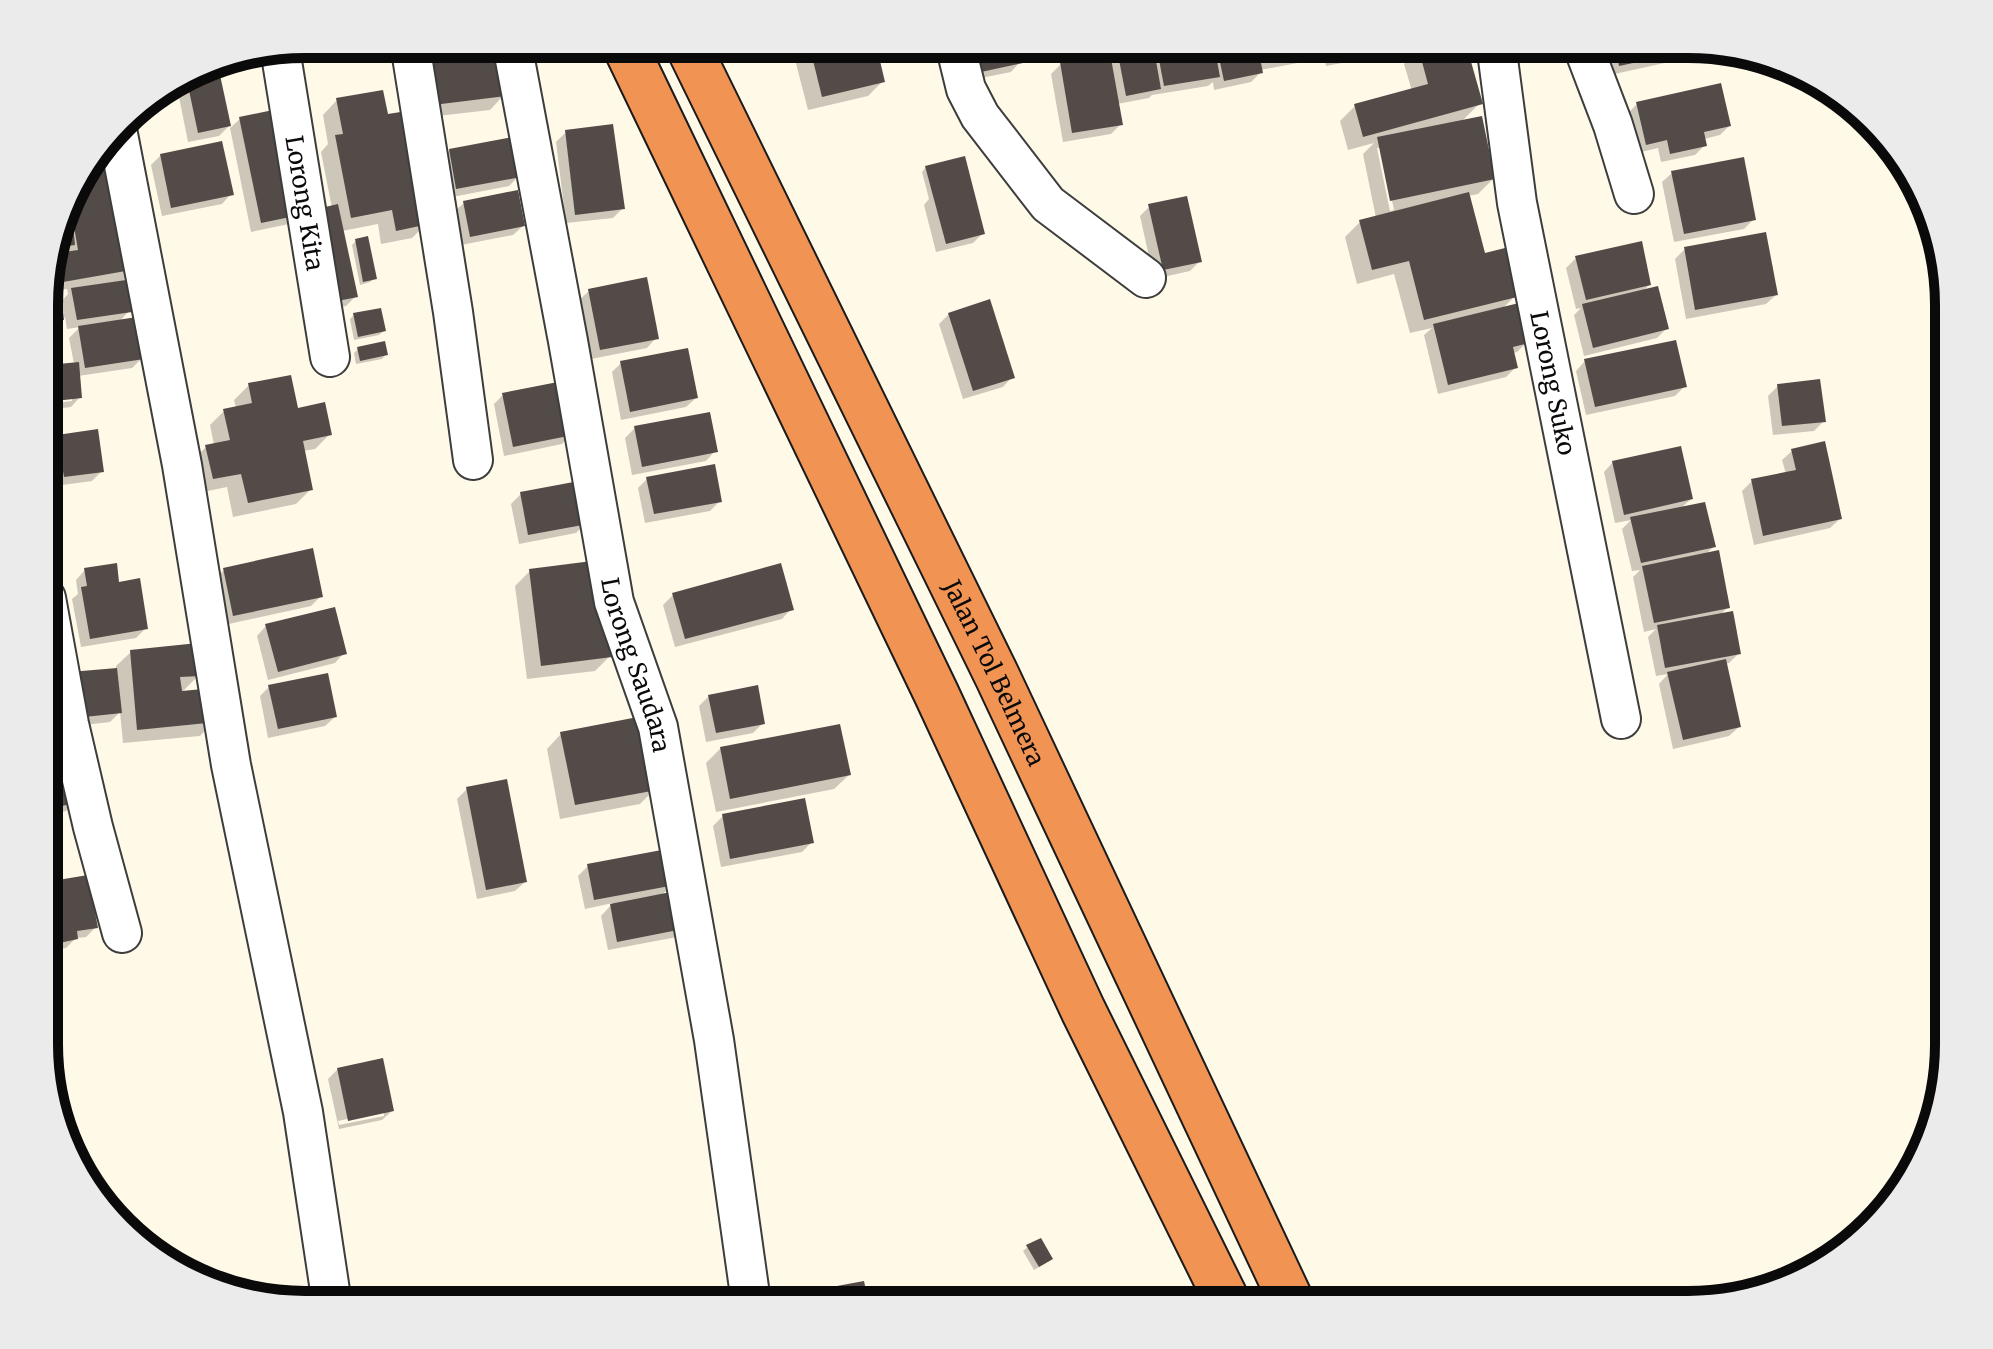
<svg xmlns="http://www.w3.org/2000/svg" width="1993" height="1349" font-family="Merriweather,serif">
<style>
.shadow{fill:#0003;fill-rule:evenodd}
.building{fill:#534b47}
.lines{fill:none;stroke-linecap:round;stroke-linejoin:round}
.minor-casing{stroke:#3d3d3d;stroke-width:42}
.highway-casing{stroke:#1b1b1b;stroke-width:48}
.minor{stroke:#fff;stroke-width:38}
.highway{stroke:#f19453;stroke-width:44}
.labels{text-anchor:middle;dominant-baseline:central;stroke-width:8;stroke-linejoin:round;paint-order:stroke}
.street-label{font-size:24px;fill:#0a0a0a;stroke:#fff}
.rim{fill:none;stroke:#0a0a0a;stroke-width:10}
</style>
<rect width="100%" height="100%" fill="#fff9e8"/>
<g class="shadow">
<path d="M402 44 504 95 490 110 411 119Z"/>
<path d="M791 44H874L883 81 868 96 808 110Z"/>
<path d="M963 44 1020 62 1011 72 971 80Z"/>
<path d="M1105 44H1311L1312 52 1303 62 1260 70 1261 72 1251 82 1214 90 1213 82 1208 86 1152 95 1149 98 1117 104 1121 124 1111 134 1063 142 1051 74 1061 64 1107 56Z"/>
<path d="M1321 44H1415L1371 56 1368 58 1326 66Z"/>
<path d="M1603 44 1701 45 1702 48 1692 57 1610 75Z"/>
<path d="M1419 49 1480 103 1461 122 1493 179 1478 194 1468 196 1483 256 1515 296 1501 310 1527 342 1517 352 1513 353 1516 367 1506 377 1438 394 1424 335 1432 328 1410 333 1394 274 1357 284 1345 237 1360 222 1376 218 1363 154 1374 143 1348 150 1340 121 1355 106 1412 91 1404 64ZM1377 148H1381L1394 210 1390 211Z"/>
<path d="M1730 49 1769 57 1734 66Z"/>
<path d="M215 62 229 126 219 136 188 142 176 82 205 64Z"/>
<path d="M337 100 387 116 427 223 412 238 381 244 378 224 342 231 356 296 346 306 318 311 332 208 321 152 328 144 323 115Z"/>
<path d="M1637 104 1729 126 1720 135 1704 139 1705 145 1695 155 1661 162 1658 148 1637 153 1627 114Z"/>
<path d="M240 119 298 214 289 224 251 232 230 128Z"/>
<path d="M566 132 623 208 613 218 566 223 556 142Z"/>
<path d="M116 149 135 268 124 280 129 311 119 322 142 358 132 368 78 376 80 397 71 407 46 410V404L72 401V397L46 400V369L49 367 74 364 69 338 80 327 67 329 65 317 53 329 46 330V271L71 189 100 151ZM67 289 68 294 60 303 58 290Z"/>
<path d="M450 150 519 176 509 186 447 198 440 160Z"/>
<path d="M161 155 231 194 222 204 162 216 151 165Z"/>
<path d="M926 167 983 233 973 243 936 252 924 205 929 199 922 172Z"/>
<path d="M1672 173 1754 219 1744 229 1674 242 1662 182Z"/>
<path d="M464 203 523 226 513 235 461 245 454 212Z"/>
<path d="M1150 206 1200 261 1190 271 1154 279 1140 216Z"/>
<path d="M356 241 375 278 370 282 360 285 352 245Z"/>
<path d="M1685 249 1776 295 1766 304 1686 319 1675 259Z"/>
<path d="M1576 258 1649 285 1642 292 1666 329 1657 338 1584 356 1574 315 1581 308 1576 309 1566 268Z"/>
<path d="M589 291 656 338 647 348 591 359 579 300Z"/>
<path d="M949 314 1012 377 1003 387 963 399 939 324Z"/>
<path d="M354 315 384 331 379 335 354 340 350 319Z"/>
<path d="M358 349 386 354 382 359 356 364 354 353Z"/>
<path d="M1585 361 1685 386 1675 396 1586 415 1576 371Z"/>
<path d="M621 363 696 398 686 407 621 420 612 372Z"/>
<path d="M249 385 296 410 330 434 315 449 303 451 311 489 296 504 233 517 227 487 198 493 191 462 206 447 214 445 210 425 224 411 236 408 234 400Z"/>
<path d="M1778 386 1824 421 1814 431 1773 435 1768 396Z"/>
<path d="M503 395 571 435 562 444 504 456 494 404Z"/>
<path d="M635 428 715 451 706 461 632 475 625 438Z"/>
<path d="M58 437 102 471 92 481 55 486 48 447Z"/>
<path d="M1792 451 1840 519 1830 528 1754 545 1742 491 1752 481 1786 474 1782 460Z"/>
<path d="M1613 462 1691 499 1680 509 1714 546 1705 555 1728 607 1720 615 1739 653 1729 663 1725 664 1739 727 1729 736 1673 749 1659 684 1668 674 1656 676 1648 637 1656 629 1644 632 1633 577 1640 570 1632 571 1622 529 1631 520 1615 523 1604 472Z"/>
<path d="M647 479 720 501 710 511 645 523 638 488Z"/>
<path d="M521 494 586 523 576 533 519 544 511 504Z"/>
<path d="M85 570 118 584 146 628 136 638 81 647 72 599 78 594 76 580Z"/>
<path d="M224 570 321 596 311 606 224 625 214 580Z"/>
<path d="M530 571 610 656 595 671 527 679 515 586Z"/>
<path d="M673 595 791 609 782 619 675 647 663 605Z"/>
<path d="M266 626 344 653 335 663 268 680 257 636Z"/>
<path d="M131 652 199 675 181 693 214 721 200 736 123 743 120 712 110 722 66 727 116 670V666Z"/>
<path d="M269 687 335 717 325 726 268 738 260 696Z"/>
<path d="M709 696 763 723 753 733 706 742 699 706Z"/>
<path d="M561 734 655 789 640 804 560 819 547 749Z"/>
<path d="M721 748 849 775 834 789 716 812 706 763Z"/>
<path d="M46 765 76 802 66 811 46 816Z"/>
<path d="M467 789 525 882 515 891 477 899 457 799Z"/>
<path d="M723 816 812 842 802 852 721 867 713 826Z"/>
<path d="M46 840 58 870 46 883Z"/>
<path d="M588 866 673 884 661 896 686 928 677 937 608 950 601 916 613 903 585 909 578 876Z"/>
<path d="M46 884 96 927 86 937 76 938 66 948 46 952Z"/>
<path d="M338 1069 392 1111 382 1120 339 1129 328 1079ZM384 1111V1116L339 1125 338 1121Z"/>
<path d="M1028 1247 1046 1263 1034 1270 1023 1251Z"/>
<path d="M827 1290 867 1305H825L823 1294Z"/>
</g>
<g class="building">
<path d="M418 44H500L506 96 425 106Z"/>
<path d="M809 44H876L885 82 822 97Z"/>
<path d="M974 44H1018L1023 63 981 72Z"/>
<path d="M1116 44H1153L1161 89 1126 96Z"/>
<path d="M1156 44H1214L1220 77 1164 86Z"/>
<path d="M1216 44H1313L1315 53 1261 63 1263 73 1224 81Z"/>
<path d="M1332 44H1379L1380 49 1335 57Z"/>
<path d="M1429 44H1466L1483 104 1363 137 1354 104 1428 84 1418 47Z"/>
<path d="M1615 45H1703L1704 48 1619 66Z"/>
<path d="M1110 53 1123 125 1072 133 1060 62Z"/>
<path d="M217 61 231 126 198 133 186 76 205 64Z"/>
<path d="M1721 83 1731 126 1704 132 1707 146 1670 154 1667 140 1646 145 1636 102Z"/>
<path d="M383 90 388 114 407 111 429 224 396 231 392 210 351 218 335 135 343 134 336 98Z"/>
<path d="M278 109 300 215 261 223 239 117Z"/>
<path d="M1482 116 1495 179 1390 201 1377 137Z"/>
<path d="M613 124 625 209 575 215 565 130Z"/>
<path d="M513 137 521 177 456 189 449 149Z"/>
<path d="M222 141 234 195 171 208 160 154Z"/>
<path d="M102 149 137 269 46 285V271L51 254 78 250 72 215 75 245 53 248 71 189Z"/>
<path d="M965 156 985 234 946 244 925 166Z"/>
<path d="M1744 157 1756 220 1684 234 1671 171Z"/>
<path d="M518 190 525 226 470 237 463 201Z"/>
<path d="M1469 192 1485 253 1505 248 1517 297 1424 320 1409 261 1372 270 1359 220Z"/>
<path d="M1187 196 1202 262 1163 270 1148 204Z"/>
<path d="M338 204 358 297 327 303 308 211Z"/>
<path d="M1766 232 1778 295 1695 310 1684 247Z"/>
<path d="M368 236 377 279 363 282 355 239Z"/>
<path d="M1642 241 1651 285 1586 300 1575 256Z"/>
<path d="M647 277 659 339 600 350 588 289Z"/>
<path d="M126 280 132 312 77 320 71 288Z"/>
<path d="M59 285 64 320 46 323V287Z"/>
<path d="M1658 286 1669 329 1593 348 1582 304Z"/>
<path d="M990 299 1015 378 973 391 948 313Z"/>
<path d="M1519 303 1529 343 1513 347 1518 368 1448 385 1433 324Z"/>
<path d="M381 308 386 331 358 337 353 313Z"/>
<path d="M137 317 144 359 85 368 78 326Z"/>
<path d="M1676 340 1687 387 1595 407 1584 359Z"/>
<path d="M385 341 388 355 360 361 357 347Z"/>
<path d="M688 348 698 398 630 412 620 361Z"/>
<path d="M79 362 82 398 46 402V370H48V365Z"/>
<path d="M291 375 298 408 325 402 332 435 303 441 313 490 248 503 241 474 213 479 205 445 230 440 223 409 252 403 248 383Z"/>
<path d="M1820 379 1826 422 1782 426 1777 384Z"/>
<path d="M563 381 573 435 513 447 502 393Z"/>
<path d="M710 412 718 452 642 467 634 426Z"/>
<path d="M98 429 104 472 64 477 57 435Z"/>
<path d="M1825 441 1842 519 1763 536 1751 479 1796 470 1791 449Z"/>
<path d="M1681 446 1693 499 1624 515 1612 461Z"/>
<path d="M715 464 722 502 654 514 646 477Z"/>
<path d="M579 481 588 524 528 535 520 492Z"/>
<path d="M1705 502 1716 547 1641 563 1630 517Z"/>
<path d="M313 548 323 597 233 616 223 568Z"/>
<path d="M1719 550 1730 608 1654 623 1642 566Z"/>
<path d="M600 560 612 657 541 666 529 569Z"/>
<path d="M117 563 119 582 140 578 148 629 90 639 81 587 87 586 84 568Z"/>
<path d="M781 563 794 610 685 639 672 593Z"/>
<path d="M335 607 347 654 278 672 265 624Z"/>
<path d="M1733 611 1741 654 1665 668 1657 625Z"/>
<path d="M198 643 201 676 180 677 182 691 213 688 217 722 137 730 130 650Z"/>
<path d="M1726 659 1741 727 1683 740 1667 672Z"/>
<path d="M117 668 122 713 75 718 70 672Z"/>
<path d="M328 673 337 717 278 729 268 685Z"/>
<path d="M758 685 765 724 716 733 708 695Z"/>
<path d="M643 716 657 790 575 805 560 732Z"/>
<path d="M840 724 851 775 730 799 720 747Z"/>
<path d="M67 757 78 802 46 810V763Z"/>
<path d="M507 779 527 882 486 890 466 787Z"/>
<path d="M805 798 814 843 730 859 722 814Z"/>
<path d="M54 837 61 871 46 874V838Z"/>
<path d="M667 849 675 885 594 900 587 864Z"/>
<path d="M88 875 98 928 77 931 78 939 50 945 48 932H46V882Z"/>
<path d="M681 890 688 928 617 942 610 904Z"/>
<path d="M383 1058 394 1111 348 1121 337 1068Z"/>
<path d="M1041 1238 1053 1259 1039 1267 1026 1245Z"/>
<path d="M864 1281 869 1305H830L826 1288Z"/>
</g>
<g class="lines">
<g class="minor-casing">
<g id="minor">
<path d="M410 44 453 312 473 460"/>
<path id="s1" d="M512 44 568 341 614 602 658 727 714 1040 749 1288"/>
<path d="M955 44 966 89 980 116 1048 204 1146 278"/>
<path id="s2" d="M1496 44 1517 203 1621 719"/>
<path d="M1582 44 1613 125 1634 194"/>
<path id="s3" d="M280 49 330 357"/>
<path d="M117 129 182 465 231 765 303 1112 332 1304"/>
<path d="M46 598 69 724 93 827 122 933"/>
</g>
</g>
<g class="highway-casing">
<g id="highway">
<path d="M624 44 936 693 1083 1010 1229 1305"/>
<path id="s4" d="M687 44 997 676 1293 1305"/>
</g>
</g>
<use href="#minor" class="minor"/>
<use href="#highway" class="highway"/>
</g>
<g class="labels">
<g class="street-label">
<text stroke="none"><textPath href="#s3" startOffset="156">Lorong Kita</textPath></text>
<text stroke="none"><textPath href="#s2" startOffset="344">Lorong Suko</textPath></text>
<text stroke="none"><textPath href="#s1" startOffset="634">Lorong Saudara</textPath></text>
<text stroke="none"><textPath href="#s4" startOffset="700">Jalan Tol Belmera</textPath></text>
</g>
</g>
<path d="M0 0H1993V1349H0ZM305 58H1688A247 247 0 0 1 1935 305V1044A247 247 0 0 1 1688 1291H305A247 247 0 0 1 58 1044V305A247 247 0 0 1 305 58Z" fill="#ebebeb" fill-rule="evenodd"/>
<path class="rim" d="M305 58H1688A247 247 0 0 1 1935 305V1044A247 247 0 0 1 1688 1291H305A247 247 0 0 1 58 1044V305A247 247 0 0 1 305 58Z"/>
</svg>
